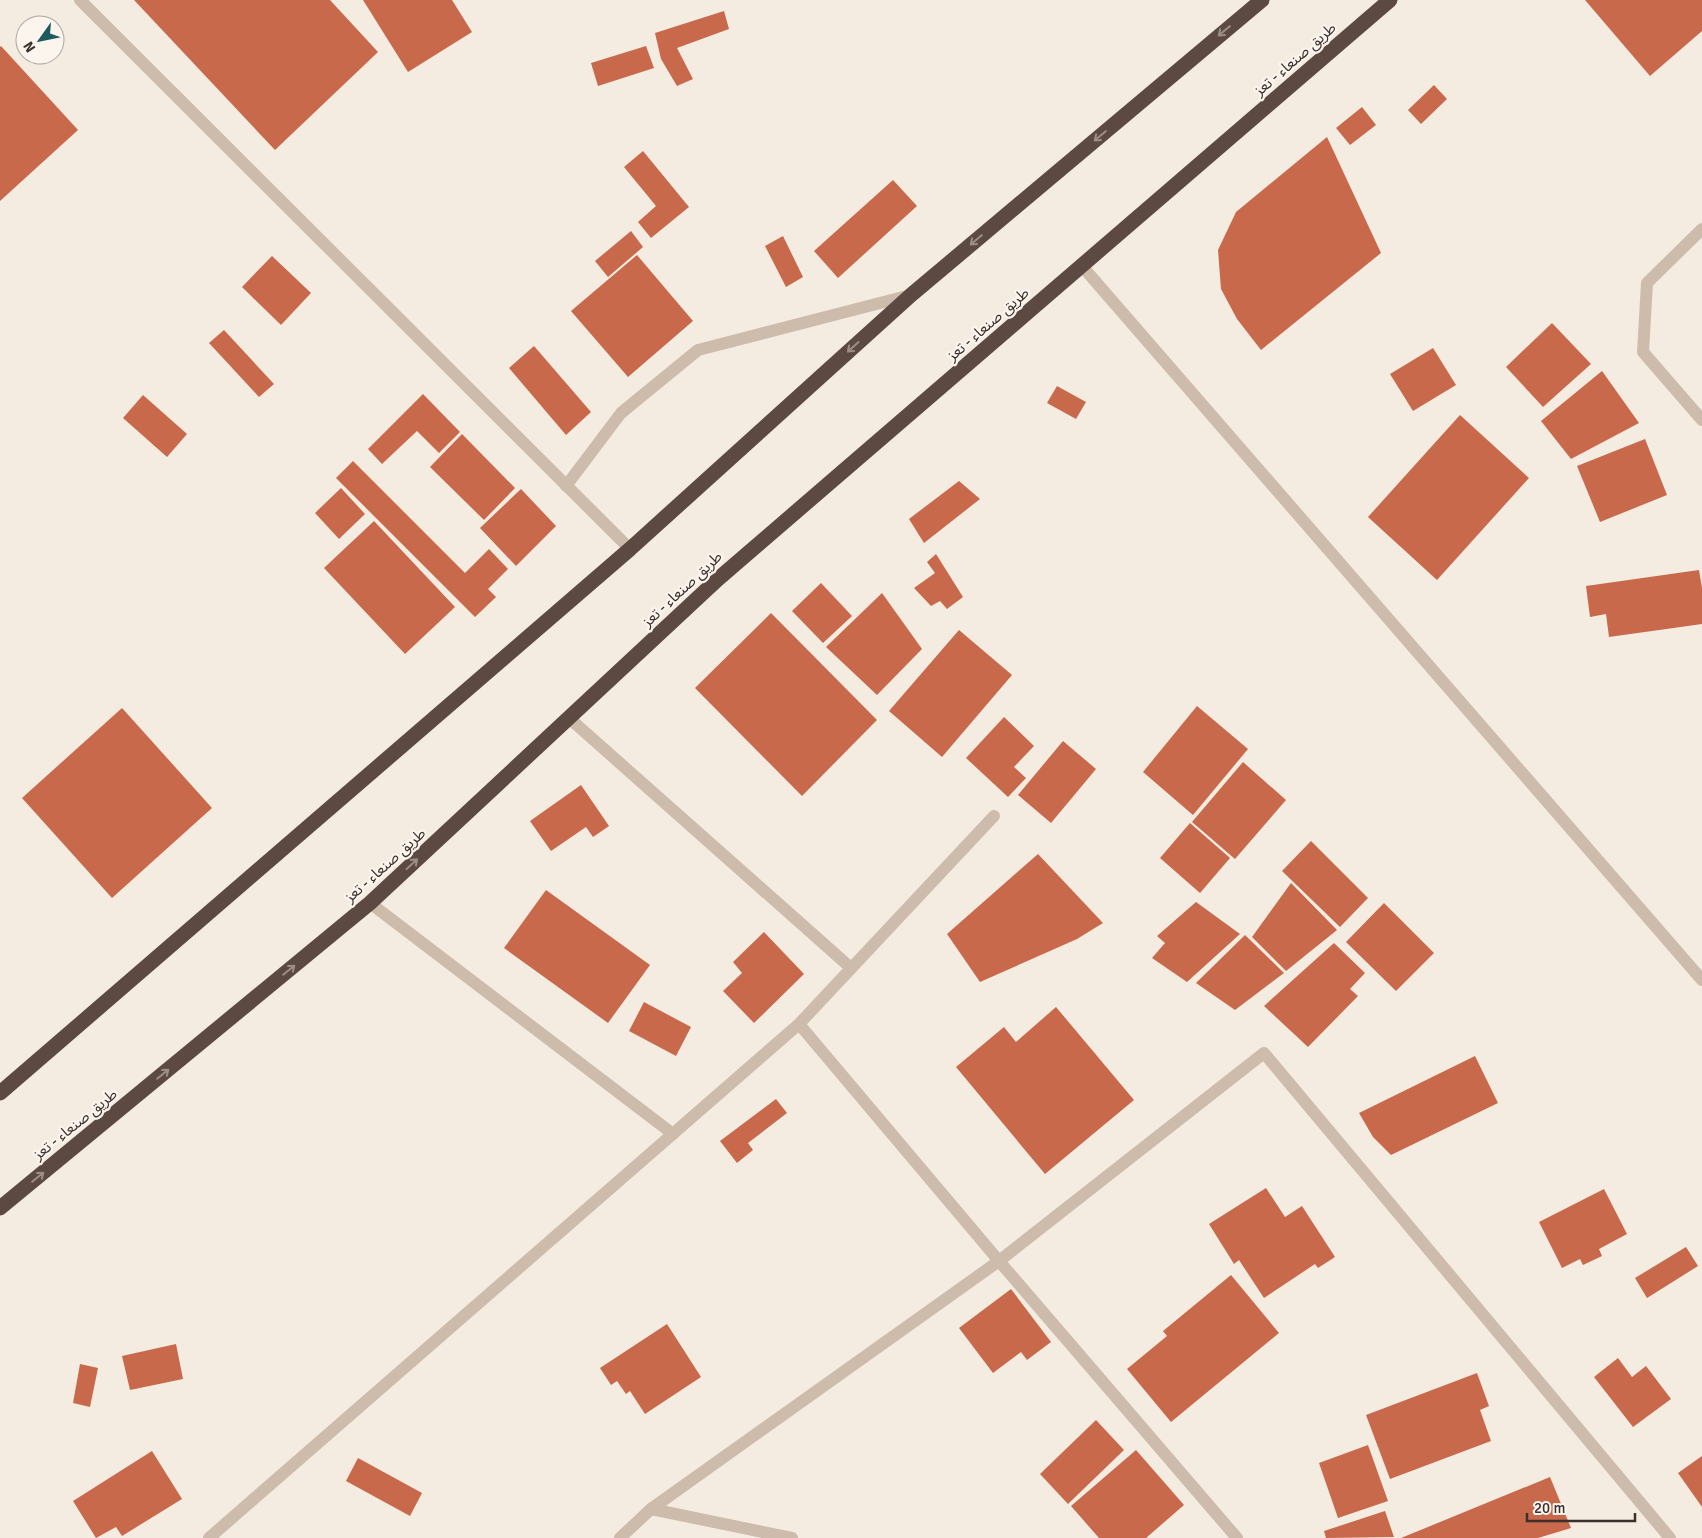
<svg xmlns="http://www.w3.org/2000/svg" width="1702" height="1538" font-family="Signika,'Noto Sans Arabic',sans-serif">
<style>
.building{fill:#c8694b}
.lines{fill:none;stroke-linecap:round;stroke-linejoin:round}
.minor{stroke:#cdbbac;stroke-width:12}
.highway{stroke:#5c4a42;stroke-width:15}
.oneway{stroke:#9c8e87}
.labels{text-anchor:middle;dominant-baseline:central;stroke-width:4.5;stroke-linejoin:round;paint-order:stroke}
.street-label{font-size:15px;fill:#3b302b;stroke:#fbf5ee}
</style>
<rect width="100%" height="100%" fill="#f4ebe1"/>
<g class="building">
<path d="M134 0H330L378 52 275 150Z"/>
<path d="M363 0H452L472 32 408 72Z"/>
<path d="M1585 0H1702V31L1650 76Z"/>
<path d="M724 11 729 29 677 48 693 79 677 86 661 59 655 33Z"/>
<path d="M1 46 78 130 0 201V47Z"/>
<path d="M646 46 654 68 598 86 591 63Z"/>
<path d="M1434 85 1447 99 1421 124 1408 110Z"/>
<path d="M1362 107 1376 125 1350 145 1336 128Z"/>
<path d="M1327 137 1381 253 1261 350 1237 319 1221 289 1218 250 1236 212Z"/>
<path d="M643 151 689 207 651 238 638 222 656 206 624 167Z"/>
<path d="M893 180 917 206 838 278 814 251Z"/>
<path d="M631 231 643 247 608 277 595 261Z"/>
<path d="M783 236 803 277 786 287 765 246Z"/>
<path d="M637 255 693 321 628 377 571 311Z"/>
<path d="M272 256 311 293 281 325 242 287Z"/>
<path d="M1552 323 1591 364 1543 407 1506 367Z"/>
<path d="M224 330 274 384 259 397 209 343Z"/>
<path d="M534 346 591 412 566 435 509 368Z"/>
<path d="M1433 348 1456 385 1413 411 1390 374Z"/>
<path d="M1602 371 1639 423 1571 459 1541 421Z"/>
<path d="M1057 386 1086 402 1076 419 1047 403Z"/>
<path d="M423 394 460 432 439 453 417 431 382 464 368 449Z"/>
<path d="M143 395 187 434 167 457 123 418Z"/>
<path d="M1460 415 1529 478 1437 580 1368 517Z"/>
<path d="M462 434 515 488 484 520 430 467Z"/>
<path d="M1645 439 1667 495 1600 522 1577 466Z"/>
<path d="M353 461 465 573 489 549 508 569 488 589 496 597 475 617 336 478Z"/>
<path d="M959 481 980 499 924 543 909 519Z"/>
<path d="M341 488 365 514 339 539 315 513Z"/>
<path d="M521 489 556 526 516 566 480 528Z"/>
<path d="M374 521 455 607 405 654 324 568Z"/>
<path d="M936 554 963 597 947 609 940 601 931 606 914 588 935 573 927 562Z"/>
<path d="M1699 570 1702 588V624L1609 637 1606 614 1590 617 1586 586Z"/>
<path d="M821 583 852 616 823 643 792 611Z"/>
<path d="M882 593 922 649 877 695 826 647Z"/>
<path d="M771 613 877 720 802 796 695 688Z"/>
<path d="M959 630 1012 675 942 757 889 711Z"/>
<path d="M1197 706 1248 749 1193 815 1143 772Z"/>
<path d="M122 708 212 808 112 898 22 798Z"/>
<path d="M1004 717 1034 746 1014 767 1026 778 1008 797 966 758Z"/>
<path d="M1063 741 1096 769 1051 823 1018 795Z"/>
<path d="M1243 762 1286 800 1235 859 1192 822Z"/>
<path d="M581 785 609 826 593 837 586 827 551 851 530 821Z"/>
<path d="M1190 823 1230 858 1200 893 1160 858Z"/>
<path d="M1311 841 1368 898 1340 927 1282 871Z"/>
<path d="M1038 854 1103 923 1077 939 980 982 947 934Z"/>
<path d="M1291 883 1337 930 1286 971 1252 937Z"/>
<path d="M546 890 650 965 608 1023 504 948Z"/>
<path d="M1196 902 1240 934 1187 982 1152 958 1165 943 1157 936Z"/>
<path d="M1384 903 1434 953 1396 991 1346 942Z"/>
<path d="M764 932 804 974 754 1023 723 991 742 973 733 962Z"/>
<path d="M1245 935 1284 973 1235 1010 1196 983Z"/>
<path d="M1334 943 1365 973 1350 989 1358 996 1308 1047 1264 1006Z"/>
<path d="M644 1002 691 1027 676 1056 629 1031Z"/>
<path d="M1056 1007 1134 1100 1045 1174 956 1067 1004 1027 1016 1042Z"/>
<path d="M1475 1056 1498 1103 1391 1155 1373 1137 1359 1113Z"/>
<path d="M776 1099 787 1113 748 1143 753 1150 737 1163 720 1141Z"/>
<path d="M1266 1188 1285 1217 1302 1206 1335 1257 1318 1268 1315 1264 1264 1298 1239 1260 1234 1264 1209 1224Z"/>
<path d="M1604 1189 1627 1234 1599 1249 1602 1256 1583 1265 1580 1259 1562 1268 1539 1222Z"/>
<path d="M1686 1247 1698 1266 1647 1298 1635 1278Z"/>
<path d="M1231 1275 1279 1333 1171 1422 1127 1369 1167 1336 1163 1331Z"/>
<path d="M1011 1289 1051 1342 1027 1360 1021 1352 993 1373 959 1328Z"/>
<path d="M667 1324 701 1377 645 1414 630 1391 626 1394 617 1381 611 1385 600 1368Z"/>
<path d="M176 1344 183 1379 130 1390 122 1356Z"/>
<path d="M1618 1358 1632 1377 1646 1366 1671 1399 1633 1427 1594 1377Z"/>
<path d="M80 1364 98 1368 90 1407 73 1403Z"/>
<path d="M1477 1373 1489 1406 1480 1410 1491 1441 1390 1479 1366 1415Z"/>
<path d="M1096 1420 1124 1450 1068 1504 1040 1474Z"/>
<path d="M1368 1445 1388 1501 1338 1518 1319 1463Z"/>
<path d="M1136 1450 1184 1505 1146 1538H1099L1071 1506Z"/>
<path d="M152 1451 182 1499 122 1536 116 1527 96 1538 73 1501Z"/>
<path d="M1702 1456V1507L1678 1473Z"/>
<path d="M358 1458 422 1493 410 1516 346 1481Z"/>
<path d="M1550 1477 1571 1528 1538 1538H1401Z"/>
<path d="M1385 1511 1394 1537 1326 1538 1324 1531Z"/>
</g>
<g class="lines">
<g class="minor">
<path d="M80 0 630 549"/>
<path d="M1702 229 1647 283 1643 352 1702 420"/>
<path d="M1082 266 1702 980"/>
<path d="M566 486 621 413 698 350 911 295"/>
<path d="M569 718 851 968"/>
<path d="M370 903 673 1134"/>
<path d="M651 1509 792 1538"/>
<path d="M209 1538 799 1024 994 816"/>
<path d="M620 1538 651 1509 999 1261 799 1024"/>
<path d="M1237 1538 999 1261 1264 1053 1670 1538"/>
</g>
<g class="highway">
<path d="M0 1093 630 549 911 295 1262 0"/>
<path d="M0 1208 370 903 718 579 1390 0"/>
</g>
</g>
<defs><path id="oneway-shaft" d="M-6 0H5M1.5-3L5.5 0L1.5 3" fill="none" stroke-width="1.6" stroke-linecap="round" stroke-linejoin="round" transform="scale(1.25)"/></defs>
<g class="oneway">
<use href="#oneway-shaft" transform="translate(1224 31) rotate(140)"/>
<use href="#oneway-shaft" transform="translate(1100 136) rotate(140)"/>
<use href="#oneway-shaft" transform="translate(976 240) rotate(140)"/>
<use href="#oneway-shaft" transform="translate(853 347) rotate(138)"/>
<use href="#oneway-shaft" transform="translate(412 864) rotate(-43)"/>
<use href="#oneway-shaft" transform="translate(289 970) rotate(-39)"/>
<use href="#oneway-shaft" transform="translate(163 1074) rotate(-39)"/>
<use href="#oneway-shaft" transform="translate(38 1177) rotate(-39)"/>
</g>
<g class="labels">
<g class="street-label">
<text transform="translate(1295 59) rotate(-41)">طريق صنعاء - تعز</text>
<text transform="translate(988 324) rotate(-41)">طريق صنعاء - تعز</text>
<text transform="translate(682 589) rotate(-43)">طريق صنعاء - تعز</text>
<text transform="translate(385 865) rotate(-42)">طريق صنعاء - تعز</text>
<text transform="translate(75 1124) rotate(-39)">طريق صنعاء - تعز</text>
</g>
</g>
<g transform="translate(40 40) rotate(237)"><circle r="24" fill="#fbf5ee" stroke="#aea6a0"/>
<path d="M0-4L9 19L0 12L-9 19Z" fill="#1f5a5e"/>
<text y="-8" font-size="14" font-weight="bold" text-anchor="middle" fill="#3b302b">N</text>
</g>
<path d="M1527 1513v8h108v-8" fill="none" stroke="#3b302b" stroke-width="2.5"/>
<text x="1534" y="1513" font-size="15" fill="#3b302b" stroke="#fbf5ee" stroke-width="4" paint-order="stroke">20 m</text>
</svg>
